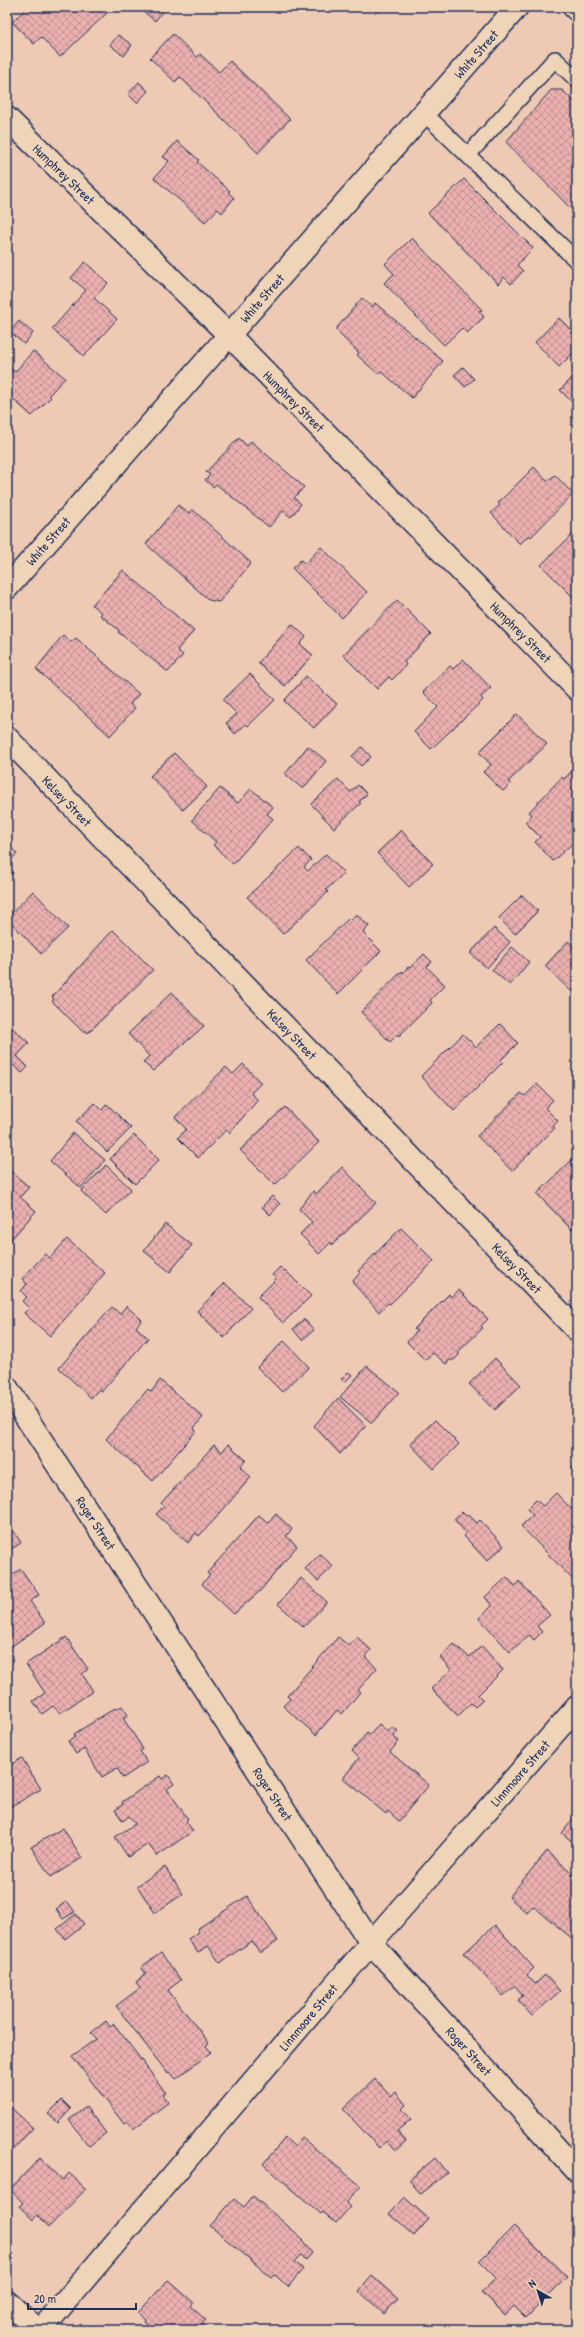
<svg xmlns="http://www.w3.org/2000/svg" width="584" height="2337" font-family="'Patrick Hand',sans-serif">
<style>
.building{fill:url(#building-cross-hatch);stroke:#1b2f5e}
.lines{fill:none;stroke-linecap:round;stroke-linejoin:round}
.service-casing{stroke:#1b2f5e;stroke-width:18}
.minor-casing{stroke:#1b2f5e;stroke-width:25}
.secondary-casing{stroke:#1b2f5e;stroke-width:25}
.service{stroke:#f0d4b7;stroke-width:15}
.minor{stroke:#f0d4b7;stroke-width:22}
.secondary{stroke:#f0d4b7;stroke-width:22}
.labels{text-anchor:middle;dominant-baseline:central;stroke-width:3;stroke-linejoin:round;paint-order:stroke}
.street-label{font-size:13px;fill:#1b2f5e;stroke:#f0d4b7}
</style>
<defs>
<pattern id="building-cross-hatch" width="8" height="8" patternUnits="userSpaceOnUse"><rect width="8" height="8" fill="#ebb0ae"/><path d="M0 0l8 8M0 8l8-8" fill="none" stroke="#be9091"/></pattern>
</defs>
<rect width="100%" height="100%" fill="#eec9b4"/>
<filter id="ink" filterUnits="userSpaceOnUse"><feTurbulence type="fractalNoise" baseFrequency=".025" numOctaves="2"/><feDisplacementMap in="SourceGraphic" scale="8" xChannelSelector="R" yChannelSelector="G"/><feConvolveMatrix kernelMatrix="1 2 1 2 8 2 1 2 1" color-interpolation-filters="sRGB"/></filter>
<g filter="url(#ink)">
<g class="building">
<path d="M28 7H101L107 13 60 57 41 37 34 44 12 22Z"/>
<path d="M138 7H166L155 21Z"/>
<path d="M373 7H384L378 12Z"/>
<path d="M173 34 197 57 200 54 219 72 230 61 290 119 258 153 180 77 175 82 150 58Z"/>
<path d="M118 35 132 45 124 56 110 45Z"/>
<path d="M139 82 148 91 137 103 128 94Z"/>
<path d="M551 90H562L577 104V215L506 142Z"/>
<path d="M177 141 199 160 197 162 230 191 228 192 234 198 222 213 218 209 205 222 154 178 169 161 163 157Z"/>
<path d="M464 179 533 248 517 265 523 271 511 284 504 277 498 284 428 213Z"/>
<path d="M412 238 482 310 479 311 484 317 467 333 462 328 444 345 384 283 394 274 385 264Z"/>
<path d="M85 262 108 283 94 298 117 319 84 356 52 329 86 290 71 278Z"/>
<path d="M362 298 372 307 375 303 443 361 412 398 381 371 378 374 357 355 359 353 335 330Z"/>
<path d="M559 318 577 336V349L559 367 535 342Z"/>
<path d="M19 321 33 333 24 344 10 332Z"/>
<path d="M33 351 65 378 49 395 51 397 32 416 7 394V365L15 372Z"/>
<path d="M463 367 474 379 465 387 454 375Z"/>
<path d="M577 373V407L560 390Z"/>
<path d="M239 438 247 446 251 441 304 487 294 498 301 504 291 517 283 511 269 527 216 484 213 487 205 480 210 475 206 472Z"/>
<path d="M534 467 547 481 555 475 573 494 531 537 529 535 520 544 491 513 500 505 498 503Z"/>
<path d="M178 505 189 513 192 509 251 563 219 602 209 600 146 544Z"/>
<path d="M577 530V601L541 565Z"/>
<path d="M321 547 367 592 342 618 292 568 301 560 305 564Z"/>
<path d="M123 570 194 631 177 650 183 655 168 672 118 632 119 630 100 615 102 613 92 605Z"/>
<path d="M397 600 431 634 404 662 406 665 392 680 389 677 377 689 343 655Z"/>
<path d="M292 624 306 637 300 644 313 655 285 686 258 663Z"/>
<path d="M63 635 71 642 76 638 139 694 130 704 135 708 110 736 36 669Z"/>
<path d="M463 659 491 688 481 697 483 700 431 749 414 732 438 707 423 692 450 666 453 669Z"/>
<path d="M250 674 275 700 248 726 246 724 235 734 226 723 237 714 223 700Z"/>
<path d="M306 676 337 704 314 728 284 701Z"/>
<path d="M517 714 547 744 508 782 511 784 503 791 483 772 491 765 479 752Z"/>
<path d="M308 746 326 761 303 789 285 774Z"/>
<path d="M362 747 371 757 361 766 352 756Z"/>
<path d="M174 753 207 787 183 810 150 776Z"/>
<path d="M573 770 577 774V839L553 861 535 842 540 837 525 822 532 815 529 812 562 777 564 779Z"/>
<path d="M338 779 350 792 358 785 367 794 359 802 361 803 334 828 311 804Z"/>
<path d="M220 788 238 803 251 789 273 807 267 814 273 819 233 864 213 845 216 842 192 820Z"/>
<path d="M401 830 433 864 409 887 377 853Z"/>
<path d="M7 843 17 854 7 863Z"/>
<path d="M299 848 311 860 304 867 308 871 326 854 344 873 326 890 328 892 283 934 247 897Z"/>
<path d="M7 867 13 873 7 879Z"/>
<path d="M33 891 68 928 41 954 7 918Z"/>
<path d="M522 895 538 911 515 934 499 918Z"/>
<path d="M356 914 369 926 363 933 381 951 338 994 306 960 349 918 351 920Z"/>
<path d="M494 928 510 942 487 968 470 953Z"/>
<path d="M113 930 153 970 88 1033 85 1030 83 1032 52 1001 54 999 52 997Z"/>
<path d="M568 941 577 950V987L572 992 545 966Z"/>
<path d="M512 947 529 962 510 985 492 970Z"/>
<path d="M424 954 432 962 427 967 445 985 430 1000 432 1003 399 1036 398 1034 390 1042 361 1012 402 971 403 973 408 967 410 968Z"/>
<path d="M172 992 204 1026 153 1071 143 1062 149 1056 128 1034Z"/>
<path d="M7 1023 29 1043 17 1056 28 1067 22 1073 11 1063 8 1066 7 1064Z"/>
<path d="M500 1024 518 1043 501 1060 503 1062 454 1111 421 1076 463 1034 476 1047Z"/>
<path d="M243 1064 261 1083 251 1093 258 1100 229 1133 226 1130 198 1158 178 1138 186 1129 175 1117 226 1067 233 1074Z"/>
<path d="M537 1084 553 1100 545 1108 558 1121 553 1126 555 1128 512 1171 477 1136 521 1093 525 1096Z"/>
<path d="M95 1103 102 1110 107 1104 131 1128 107 1152 76 1121Z"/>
<path d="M285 1107 319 1142 275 1185 240 1150Z"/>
<path d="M73 1133 105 1160 81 1188 50 1161Z"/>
<path d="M134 1135 159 1160 135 1184 110 1159Z"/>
<path d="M577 1155V1225L572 1230 537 1194Z"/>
<path d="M106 1165 131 1189 106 1215 81 1191Z"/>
<path d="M342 1167 376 1203 332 1245 331 1242 319 1254 300 1234 312 1222 299 1209 313 1191 316 1194Z"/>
<path d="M7 1168 29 1187 20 1197 36 1211 7 1244Z"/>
<path d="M272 1196 280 1204 270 1215 262 1207Z"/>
<path d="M165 1224 192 1245 170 1272 144 1251Z"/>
<path d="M401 1228 434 1261 390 1304 388 1303 379 1312 352 1282 360 1273 358 1271Z"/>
<path d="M67 1239 105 1273 50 1336 24 1313 29 1308 22 1301 27 1297 21 1291 27 1284 22 1279 45 1254 50 1258Z"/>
<path d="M280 1267 284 1271 285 1270 311 1296 283 1323 258 1297 276 1279 272 1275Z"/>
<path d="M225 1283 251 1308 224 1338 197 1311Z"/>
<path d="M459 1290 488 1319 481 1326 483 1328 459 1351V1355L454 1360H450L446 1364 433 1353 425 1360 407 1342 417 1331 414 1329 449 1294 451 1297Z"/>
<path d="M126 1306 142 1320 136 1327 148 1338 102 1391 99 1389 91 1398 59 1368 112 1307 120 1314Z"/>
<path d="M304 1319 314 1330 302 1340 293 1329Z"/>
<path d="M284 1341 309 1367 282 1392 257 1367Z"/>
<path d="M495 1358 521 1385 495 1410 469 1384Z"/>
<path d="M367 1366 399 1392 372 1423 340 1397Z"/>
<path d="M348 1372 352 1375 345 1382 341 1379Z"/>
<path d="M160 1380 203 1417 194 1428 196 1431 153 1481 106 1439 148 1389 151 1392Z"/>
<path d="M338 1398 366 1426 340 1454 314 1426Z"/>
<path d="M435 1420 459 1444 434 1469 410 1444Z"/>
<path d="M228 1444 246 1460 240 1467 251 1477 215 1519 199 1536 196 1533 188 1543 156 1514 164 1506 161 1503 214 1445 222 1452Z"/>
<path d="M577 1463V1474L572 1468Z"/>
<path d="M556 1493 577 1515V1580L575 1582 521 1526 533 1515 527 1509 536 1500 543 1506Z"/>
<path d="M462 1512 466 1516 468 1514 477 1523 480 1520 504 1546 487 1561 464 1536 466 1533 454 1519Z"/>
<path d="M276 1514 292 1529 286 1536 297 1546 261 1590 234 1614 202 1584 210 1575 207 1573 259 1515 268 1523Z"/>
<path d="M8 1521 21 1543 10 1550 12 1552 7 1555Z"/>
<path d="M320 1554 333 1566 318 1581 305 1569Z"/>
<path d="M21 1569 39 1595 30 1601 45 1623 9 1648 7 1645V1578Z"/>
<path d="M507 1577 515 1586 519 1581 550 1615 537 1626 542 1632 534 1640 529 1635 510 1652 479 1618 492 1606 485 1597Z"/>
<path d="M301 1578 327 1602 304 1627 278 1604Z"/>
<path d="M66 1637 88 1669 82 1674 93 1691 60 1713 53 1706 42 1714 33 1701 45 1693 26 1664Z"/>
<path d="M338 1637 349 1646 357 1637 371 1650 365 1657 377 1668 358 1690 360 1692 342 1714 337 1710 316 1735 283 1706 290 1699 287 1696Z"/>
<path d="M454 1644 469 1657 482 1646 503 1670 478 1695 483 1700 475 1707 471 1703 458 1716 431 1689 451 1670 440 1657Z"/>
<path d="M122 1706 128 1715 123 1718 143 1749 140 1751 147 1762 123 1778 117 1768 102 1777 84 1749 76 1754 68 1741 75 1736 74 1734 115 1708 116 1709Z"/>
<path d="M379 1724 388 1732 392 1727 398 1731 393 1737 399 1741 390 1752 429 1785 399 1821 388 1811 386 1814 343 1778 359 1758 352 1751 367 1733 370 1735Z"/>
<path d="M22 1758 41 1789 9 1808 7 1805V1767Z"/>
<path d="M168 1775 174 1784 167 1789 188 1819 186 1821 193 1831 157 1856 148 1844 128 1857 115 1837 135 1824 129 1816 123 1821 115 1810 123 1804 122 1802 160 1776 162 1779Z"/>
<path d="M577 1814V1846L562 1833Z"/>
<path d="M63 1828 82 1858 51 1877 31 1847Z"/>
<path d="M547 1851 577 1877V1937L574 1940 533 1906 527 1913 509 1897Z"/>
<path d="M165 1867 183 1894 155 1913 137 1886Z"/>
<path d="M247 1896 278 1941 260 1953 252 1941 220 1963 208 1946 198 1953 188 1939 199 1932 197 1929Z"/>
<path d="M67 1901 75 1912 63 1919 56 1909Z"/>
<path d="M76 1914 84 1924 65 1939 57 1929Z"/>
<path d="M495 1925 534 1968 527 1975 535 1984 545 1975 560 1991 532 2016 518 2000 523 1995 515 1986 503 1996 464 1953Z"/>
<path d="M161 1953 181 1980 168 1990 209 2043 206 2046 211 2052 176 2079 170 2072 168 2074 116 2006 140 1988 136 1982 146 1974 141 1967Z"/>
<path d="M106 2021 110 2027 114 2024 166 2093 163 2095 169 2102 133 2129 127 2122 124 2124 72 2056 96 2039 91 2033Z"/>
<path d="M375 2079 391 2097 396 2092 406 2105 402 2109 411 2119 397 2131 406 2141 395 2151 386 2141 379 2148 343 2109Z"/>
<path d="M62 2100 71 2109 58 2123 48 2114Z"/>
<path d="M7 2104 33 2128 7 2156Z"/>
<path d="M86 2107 106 2133 89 2146 69 2120Z"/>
<path d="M285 2138 295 2147 302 2138 361 2186 346 2203 350 2207 336 2223 323 2212 321 2214 263 2164Z"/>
<path d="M40 2158 63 2180 69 2173 86 2189 49 2227 37 2215 33 2220 19 2206 23 2203 10 2189Z"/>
<path d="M435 2158 447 2173 421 2194 409 2180Z"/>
<path d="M253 2196 303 2239 302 2241 312 2253 306 2260 301 2255 295 2262 303 2269 288 2287 274 2274 271 2277 210 2226 234 2199 244 2207Z"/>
<path d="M404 2197 429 2219 414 2236 389 2214Z"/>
<path d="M514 2226 567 2277 526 2318 514 2306 505 2315 482 2292 496 2278 479 2261Z"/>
<path d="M372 2276 398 2299 384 2314 359 2291Z"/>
<path d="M168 2280 193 2302 190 2306 206 2320 202 2323 207 2328 206 2330H154L144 2321 145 2319 138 2313Z"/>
</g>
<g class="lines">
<g class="service-casing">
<g id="service">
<path d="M424 113 577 261"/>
<path d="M468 155 555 59 577 80"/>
</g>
</g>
<g class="minor-casing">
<g id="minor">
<path d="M574 7 577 10"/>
<path d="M7 118 230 336 577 689"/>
<path d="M7 738 577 1330"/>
<path d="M7 1388 371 1943 577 2171"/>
<path d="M7 2302 38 2330"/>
<path d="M41 2330 371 1943 577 1707"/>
</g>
</g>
<g class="secondary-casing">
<path id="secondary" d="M7 588 517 7"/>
</g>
<use href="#service" class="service"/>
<use href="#minor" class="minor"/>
<use href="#secondary" class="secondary"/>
</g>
</g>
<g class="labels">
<g class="street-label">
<text transform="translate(476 54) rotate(-49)">White Street</text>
<text transform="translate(64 174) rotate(44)">Humphrey Street</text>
<text transform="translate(262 298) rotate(-49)">White Street</text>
<text transform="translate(294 401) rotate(45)">Humphrey Street</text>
<text transform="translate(48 541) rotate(-49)">White Street</text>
<text transform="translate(521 632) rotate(45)">Humphrey Street</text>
<text transform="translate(67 801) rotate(46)">Kelsey Street</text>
<text transform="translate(292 1034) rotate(46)">Kelsey Street</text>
<text transform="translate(517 1268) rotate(46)">Kelsey Street</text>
<text transform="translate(96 1523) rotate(57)">Roger Street</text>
<text transform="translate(520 1773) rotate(-49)">Linnmoore Street</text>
<text transform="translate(273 1794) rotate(57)">Roger Street</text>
<text transform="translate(308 2017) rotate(-50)">Linnmoore Street</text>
<text transform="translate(469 2051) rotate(48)">Roger Street</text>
</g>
</g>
<rect width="584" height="2337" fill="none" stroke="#f0d4b7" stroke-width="24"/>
<rect x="12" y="12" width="560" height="2313" fill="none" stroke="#1b2f5e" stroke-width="1.5" filter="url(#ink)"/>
<g transform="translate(538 2291) rotate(321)" stroke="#f0d4b7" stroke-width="3" paint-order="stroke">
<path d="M0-3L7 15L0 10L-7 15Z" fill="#1b2f5e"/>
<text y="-6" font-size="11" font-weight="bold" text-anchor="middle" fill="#1b2f5e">N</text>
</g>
<path d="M28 2303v6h108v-6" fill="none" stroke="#1b2f5e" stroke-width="2"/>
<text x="34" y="2303" font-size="12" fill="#1b2f5e" stroke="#f0d4b7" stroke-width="3" paint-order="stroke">20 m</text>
</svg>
